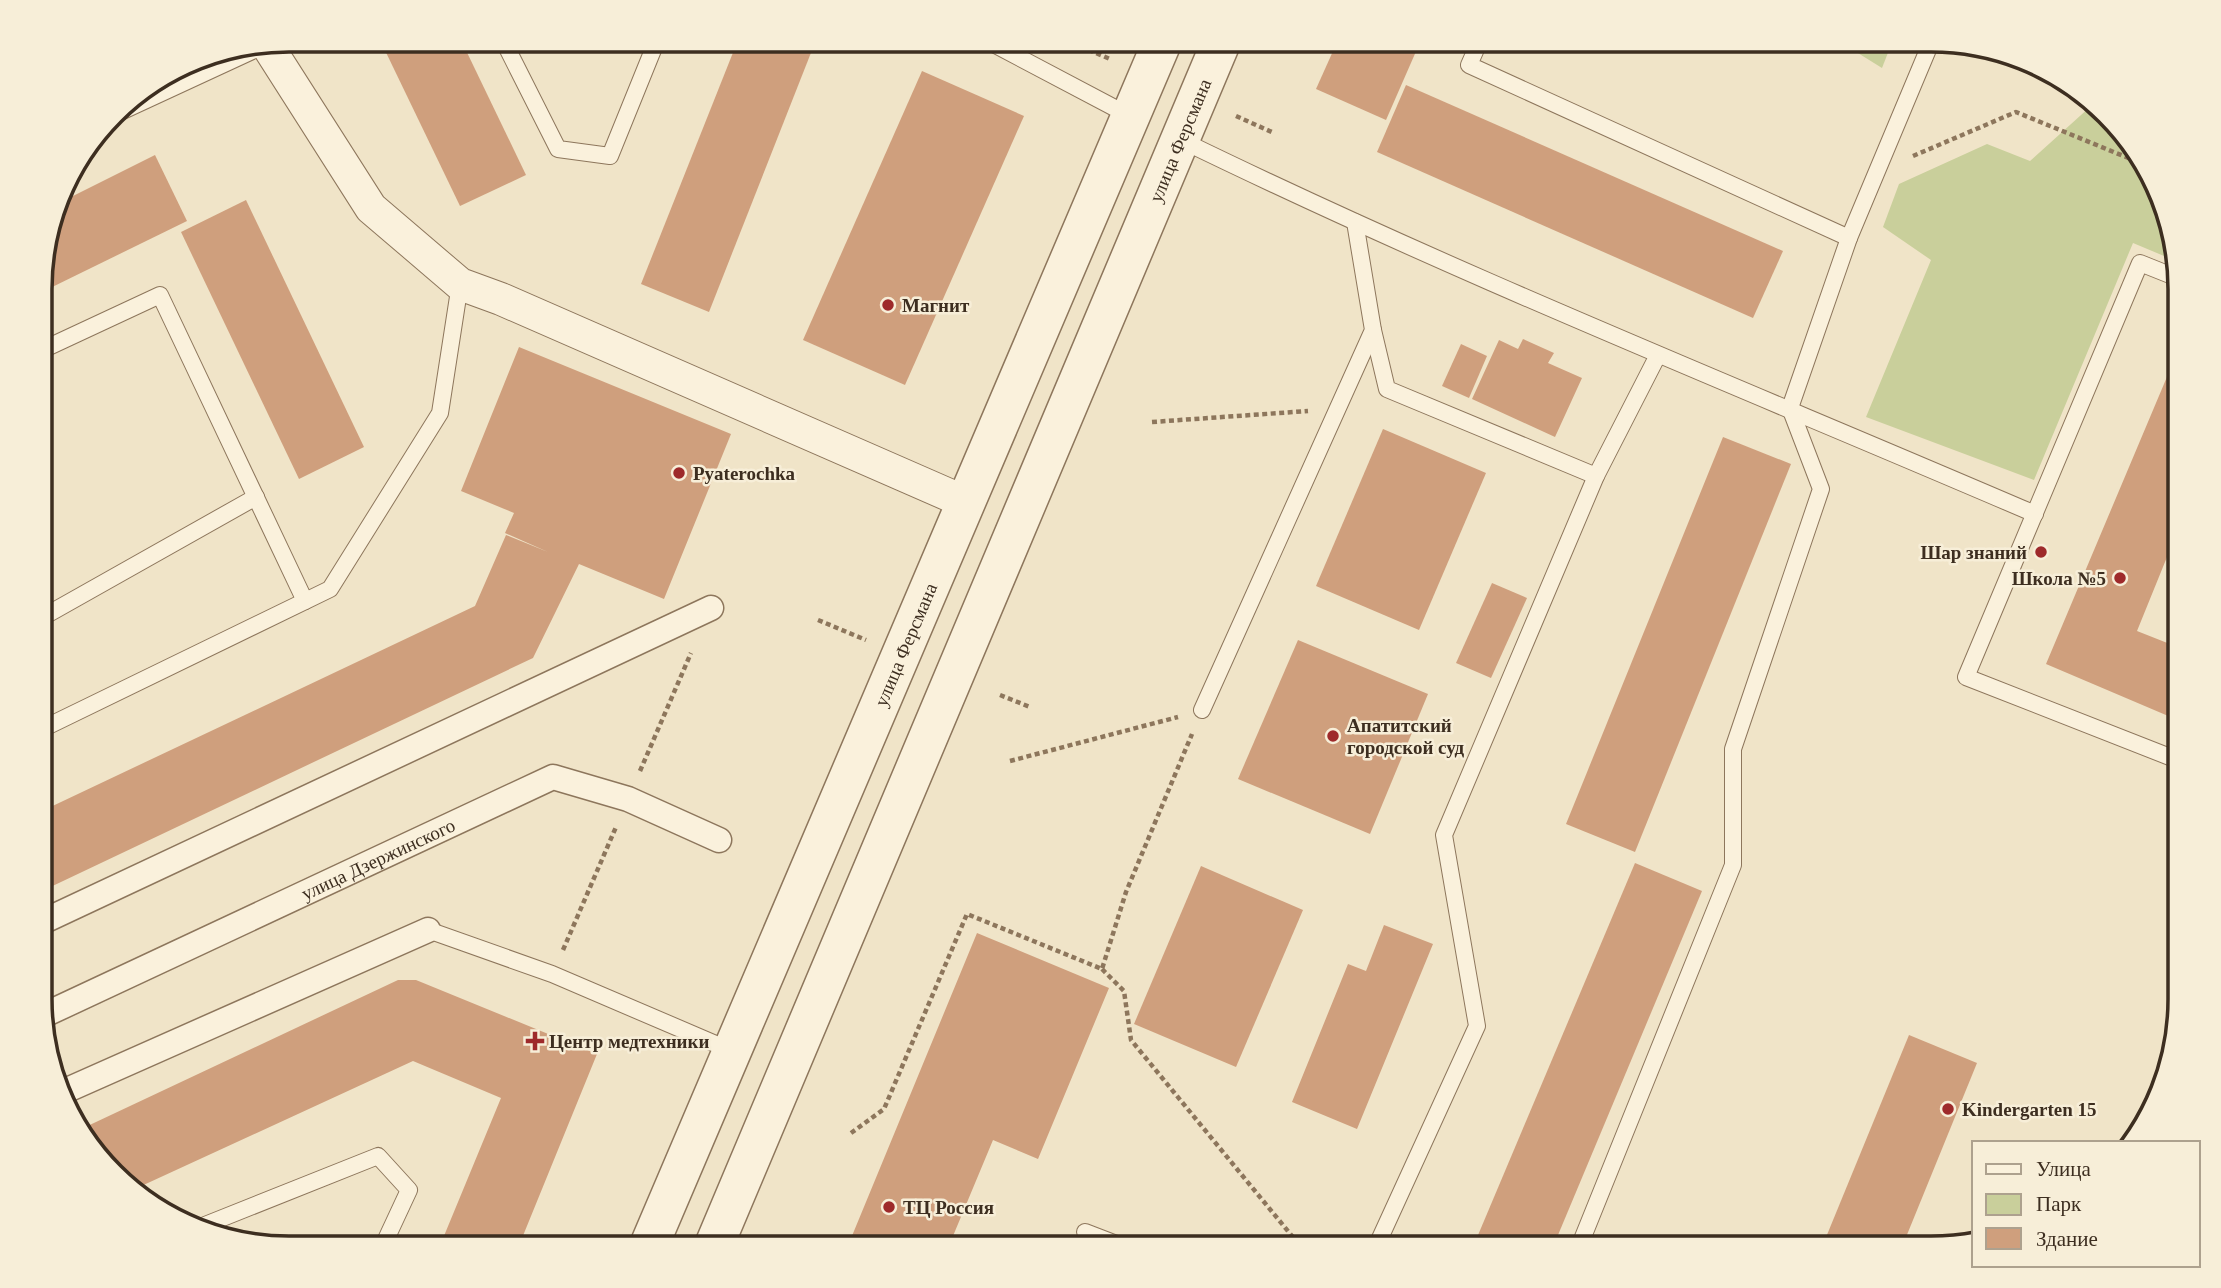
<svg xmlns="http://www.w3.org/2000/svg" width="2221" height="1288" font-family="Georgia,serif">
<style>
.green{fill:#c9cf9b}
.building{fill:#cf9f7d}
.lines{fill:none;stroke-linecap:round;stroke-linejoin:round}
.service-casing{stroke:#8d765c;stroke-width:18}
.pedestrian-casing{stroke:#8d765c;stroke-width:27}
.minor-casing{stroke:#8d765c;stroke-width:34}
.tertiary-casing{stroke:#8d765c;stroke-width:41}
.path{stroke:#8d765c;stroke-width:4.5;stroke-dasharray:5 3.5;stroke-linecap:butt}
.service{stroke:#faf1dc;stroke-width:16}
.pedestrian{stroke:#faf1dc;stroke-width:24}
.minor{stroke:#faf1dc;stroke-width:32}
.tertiary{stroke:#faf1dc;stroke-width:38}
.poi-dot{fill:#9e2a2b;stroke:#f7eed8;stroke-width:2.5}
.labels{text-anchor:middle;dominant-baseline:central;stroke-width:5;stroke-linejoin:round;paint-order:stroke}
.street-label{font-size:19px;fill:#3d2e20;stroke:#f7eed8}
.poi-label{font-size:19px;font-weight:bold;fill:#3d2e20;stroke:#f7eed8;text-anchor:start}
.rim{fill:none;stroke:#3d2e20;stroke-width:3.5}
</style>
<rect width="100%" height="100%" fill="#f0e4c8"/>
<g class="green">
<path d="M1837 40H1893L1882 68Z"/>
<path d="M2091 106 2139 151 2176 261 2133 243 2034 480 1866 417 1931 260 1883 227 1899 184 1987 144 2030 161Z"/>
</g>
<g class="building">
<path d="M380 40H461L526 175 460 206Z"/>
<path d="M738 40H816L709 312 641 284Z"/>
<path d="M1338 40H1421L1386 120 1316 89Z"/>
<path d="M922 71 1024 116 905 385 803 340Z"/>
<path d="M1406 85 1783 251 1753 318 1377 152Z"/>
<path d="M155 155 187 221 42 292V257L59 203Z"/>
<path d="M246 200 364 447 299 479 181 232Z"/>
<path d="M1523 339 1554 353 1548 363 1582 378 1555 437 1472 399 1499 340 1518 349Z"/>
<path d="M1461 344 1487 356 1469 398 1442 386Z"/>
<path d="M2180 346V525L2137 631 2180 648V721L2046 664Z"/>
<path d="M519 347 731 434 664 599 579 564 533 658 42 891V811L475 606 506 535 548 552 505 533 514 513 461 491Z"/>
<path d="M1383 429 1486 473 1419 630 1316 586Z"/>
<path d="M1723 437 1791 464 1635 852 1566 824Z"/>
<path d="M1492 583 1527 598 1491 678 1456 663Z"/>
<path d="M1298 640 1428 694 1370 834 1238 779Z"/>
<path d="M1635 863 1702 891 1553 1247H1473Z"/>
<path d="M1201 866 1303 910 1236 1067 1134 1024Z"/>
<path d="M1384 925 1433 944 1357 1129 1292 1102 1348 964 1366 971Z"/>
<path d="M977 933 1109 988 1038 1159 993 1140 948 1248H847Z"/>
<path d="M398 980H416L597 1054 518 1248H439L501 1098 413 1061 137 1188 82 1137 79 1130Z"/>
<path d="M1909 1035 1977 1063 1902 1247H1822Z"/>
</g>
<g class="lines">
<g class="service-casing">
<g id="service">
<path d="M503 40 558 149 610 156 657 40"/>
<path d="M986 40 1130 116"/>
<path d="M1480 40 1469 65 1849 238"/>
<path d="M116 114 263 46"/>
<path d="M1181 140C1460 276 1749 391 2035 514"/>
<path d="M2180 279 2140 263 1966 677 2180 761"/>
<path d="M1373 330 1387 389 1596 476"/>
<path d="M42 350 160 295 305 601"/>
<path d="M50 613 256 497"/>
<path d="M1202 710 1373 330 1355 222"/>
<path d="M42 729 330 589 440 413 460 284"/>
<path d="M428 930 552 974 732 1051"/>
<path d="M205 1225 378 1156 409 1190 382 1248"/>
<path d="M1085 1232 1124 1247"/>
<path d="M1376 1247 1477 1026 1444 835 1596 476 1658 355"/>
<path d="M1579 1247 1733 865V749L1821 489 1790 408 1849 238 1932 40"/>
</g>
</g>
<g class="pedestrian-casing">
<g id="pedestrian">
<path d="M42 922 711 608"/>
<path id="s1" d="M42 1016 553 777 628 799 719 840"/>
<path d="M65 1091 428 930"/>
</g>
</g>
<g class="minor-casing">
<path id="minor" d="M267 45 371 208 460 284 501 299 965 502"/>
</g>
<g class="tertiary-casing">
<g id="tertiary">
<path id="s2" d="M648 1248 1163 40"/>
<path id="s3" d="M713 1248 1222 40"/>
</g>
</g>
<g class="path">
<path d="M1073 43 1110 59"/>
<path d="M1236 116 1274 133"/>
<path d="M1913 156 2016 112 2143 164"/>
<path d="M1152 422 1308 411"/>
<path d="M818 620 866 640"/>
<path d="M1000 695 1030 707"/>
<path d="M1010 761 1178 717"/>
<path d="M640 771 691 653"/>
<path d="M563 950 616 827"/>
<path d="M1102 969 1124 991 1131 1040 1301 1247"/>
<path d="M851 1133 884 1109 967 914 1102 969 1126 892 1192 734"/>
</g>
<use href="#service" class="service"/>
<use href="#pedestrian" class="pedestrian"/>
<use href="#minor" class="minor"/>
<use href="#tertiary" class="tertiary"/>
</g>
<g class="poi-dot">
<circle cx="888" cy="305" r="7"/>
<circle cx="679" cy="473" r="7"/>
<circle cx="2041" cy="552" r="7"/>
<circle cx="2120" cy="578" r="7"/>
<circle cx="1333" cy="736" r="7"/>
<path d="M531.5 1030.5h7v7h7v7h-7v7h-7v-7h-7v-7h7z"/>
<circle cx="1948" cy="1109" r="7"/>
<circle cx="889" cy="1207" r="7"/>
</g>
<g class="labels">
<g class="street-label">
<text stroke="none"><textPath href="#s3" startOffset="1202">улица Ферсмана</textPath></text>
<text stroke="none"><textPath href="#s2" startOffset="656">улица Ферсмана</textPath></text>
<text stroke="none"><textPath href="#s1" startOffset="371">улица Дзержинского</textPath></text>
</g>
<g class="poi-label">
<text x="902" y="305">Магнит</text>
<text x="693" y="473">Pyaterochka</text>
<text x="2027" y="552" text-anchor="end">Шар знаний</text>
<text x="2106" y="578" text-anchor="end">Школа №5</text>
<text x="1347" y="725">Апатитский<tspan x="1347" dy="22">городской суд</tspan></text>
<text x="549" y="1041">Центр медтехники</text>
<text x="1962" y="1109">Kindergarten 15</text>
<text x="903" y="1207">ТЦ Россия</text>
</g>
</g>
<path d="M0 0H2221V1288H0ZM289 52H1931A237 237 0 0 1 2168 289V999A237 237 0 0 1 1931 1236H289A237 237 0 0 1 52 999V289A237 237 0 0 1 289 52Z" fill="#f7eed8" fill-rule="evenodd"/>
<path class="rim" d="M289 52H1931A237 237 0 0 1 2168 289V999A237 237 0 0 1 1931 1236H289A237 237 0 0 1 52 999V289A237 237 0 0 1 289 52Z"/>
<rect x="1972" y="1141" width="228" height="126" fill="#f7eed8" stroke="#ada18e" stroke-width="2"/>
<rect x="1986" y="1164" width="35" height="10" fill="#faf1dc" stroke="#ada18e" stroke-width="2"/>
<text x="2036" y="1176" font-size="21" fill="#3d2e20">Улица</text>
<rect x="1986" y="1194" width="35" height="21" fill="#c9cf9b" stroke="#ada18e" stroke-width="2"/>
<text x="2036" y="1211" font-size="21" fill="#3d2e20">Парк</text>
<rect x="1986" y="1228" width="35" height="21" fill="#cf9f7d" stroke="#ada18e" stroke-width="2"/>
<text x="2036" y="1246" font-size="21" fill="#3d2e20">Здание</text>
</svg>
